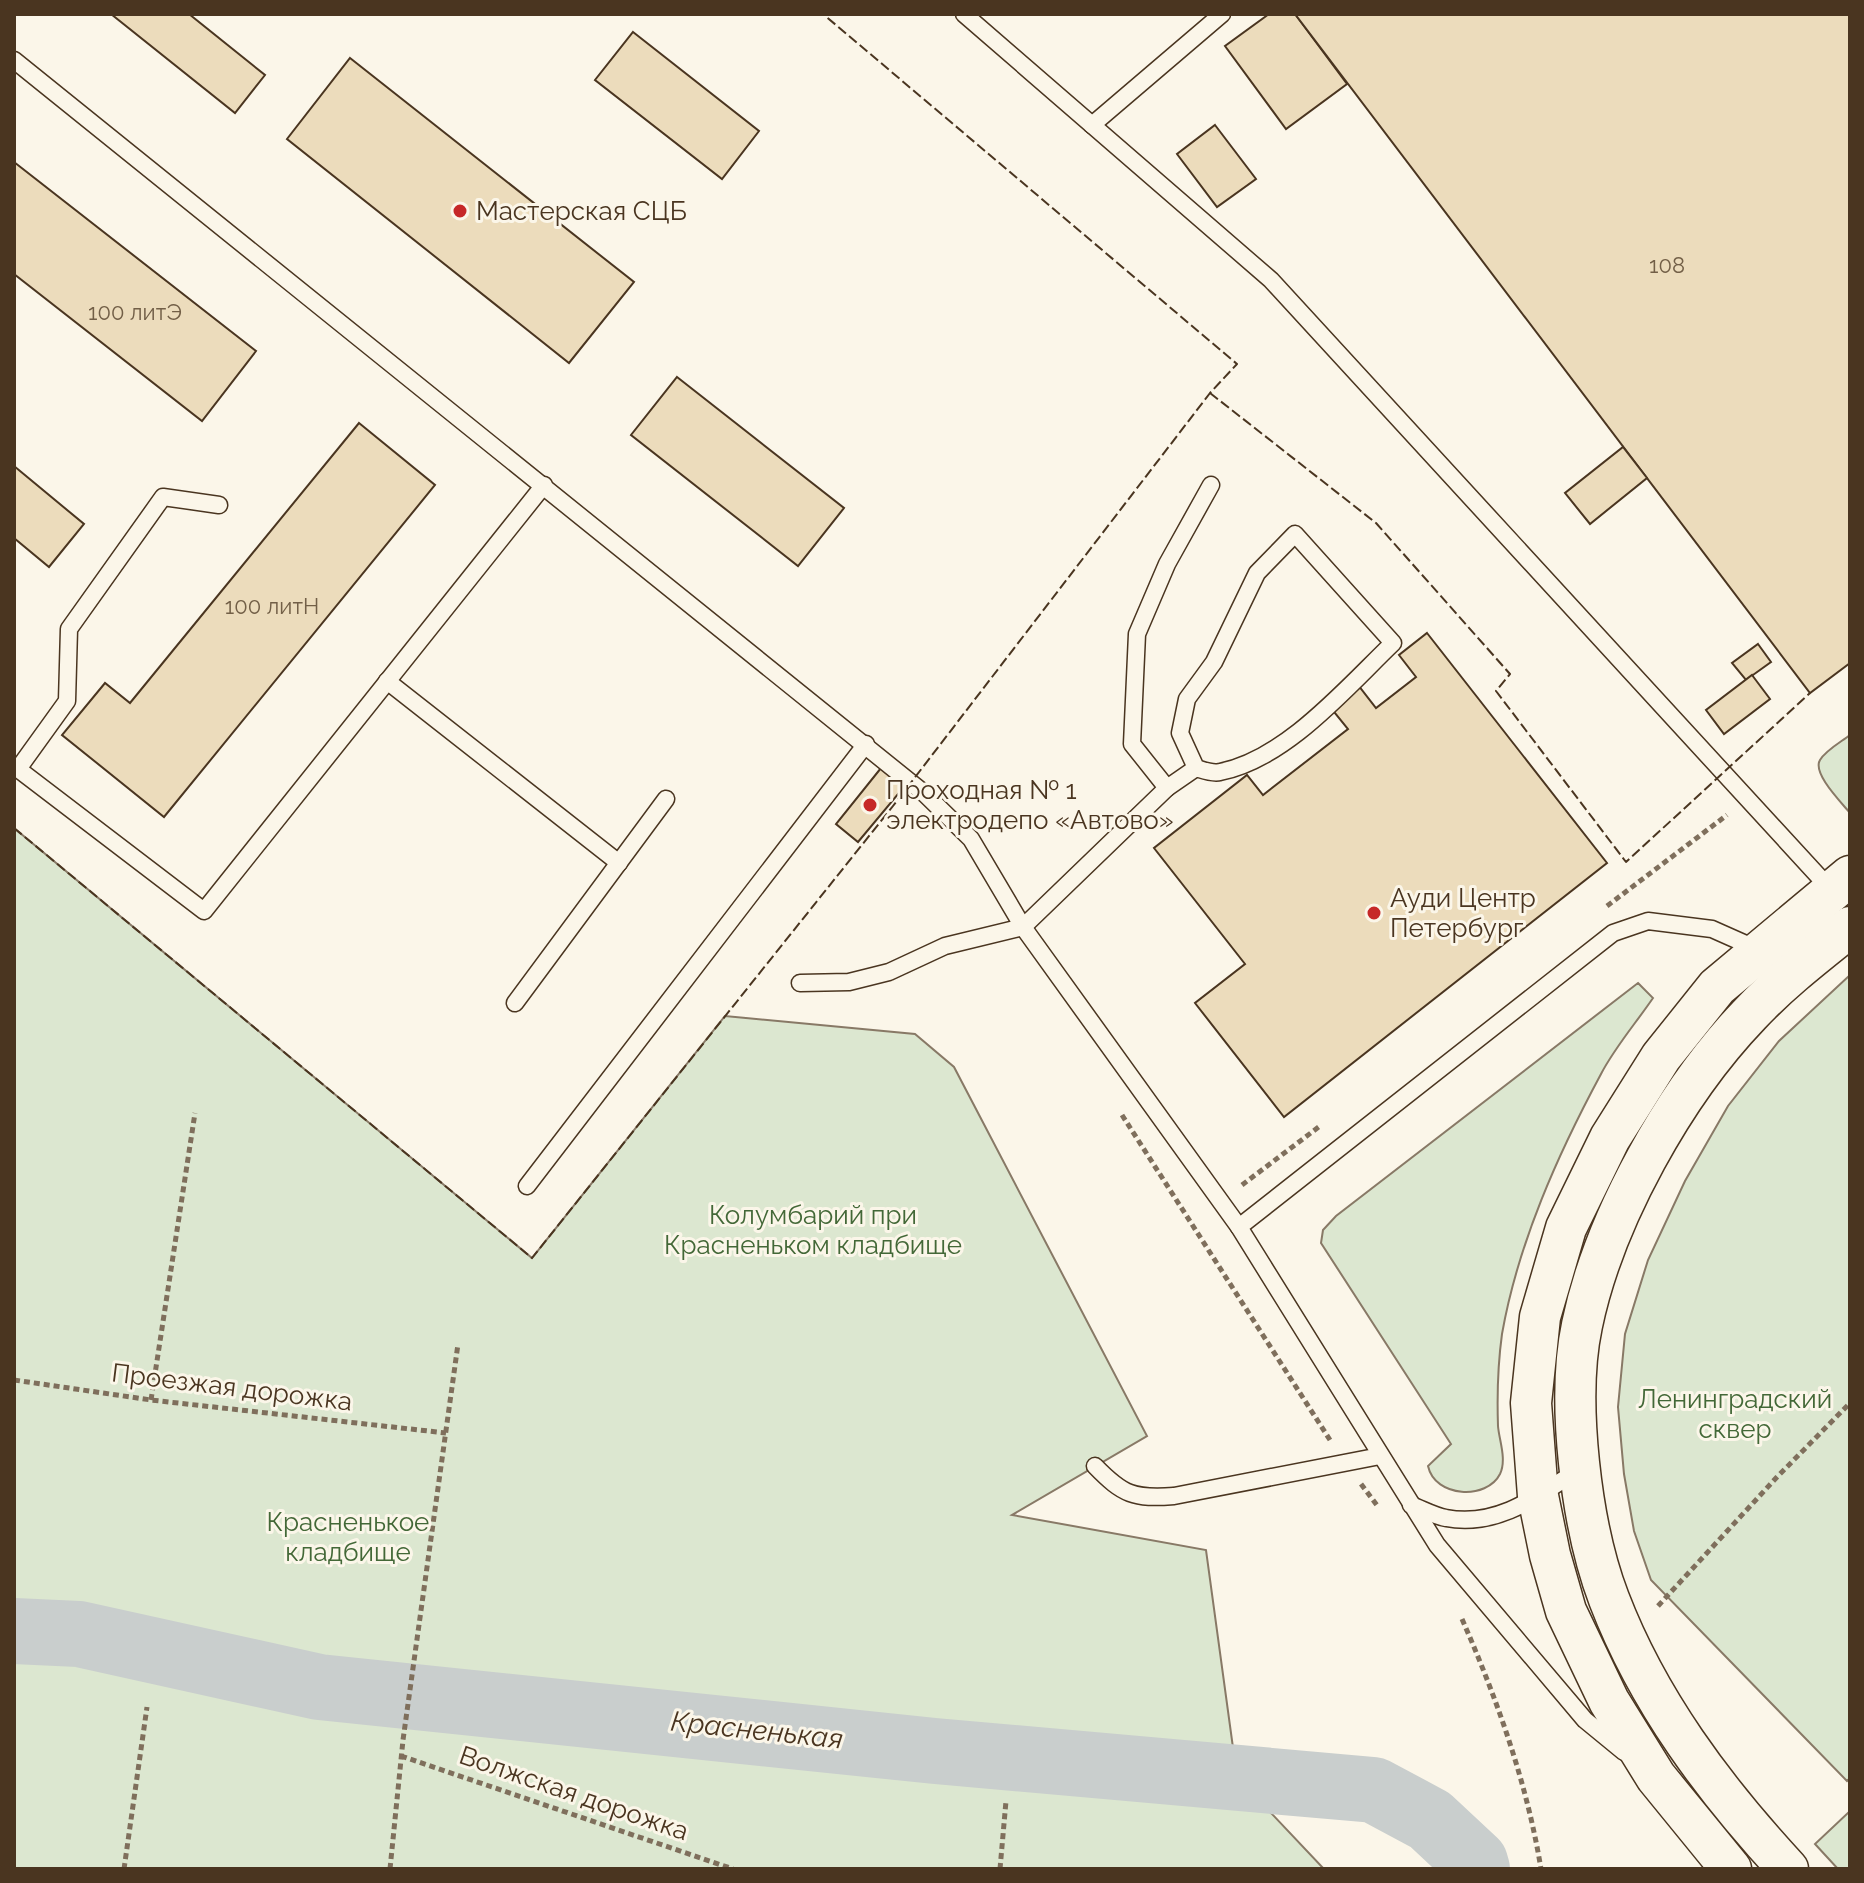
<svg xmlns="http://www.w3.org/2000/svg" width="1864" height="1883" font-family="Raleway,sans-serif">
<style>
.green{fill:#dce7d0;stroke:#887966;stroke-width:2}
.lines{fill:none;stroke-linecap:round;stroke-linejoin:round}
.river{stroke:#c9cecd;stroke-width:66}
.building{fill:#ecdcbc;stroke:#4a3520;stroke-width:2}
.service-casing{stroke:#4a3520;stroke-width:19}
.tertiary-casing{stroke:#4a3520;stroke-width:43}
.path{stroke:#7f6f5c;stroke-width:5;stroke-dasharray:6 4;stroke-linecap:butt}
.service{stroke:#fbf6e9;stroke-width:16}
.tertiary{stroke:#fbf6e9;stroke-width:40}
.fence{stroke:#4a3520;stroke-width:2;stroke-dasharray:10 4;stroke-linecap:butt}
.poi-dot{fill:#c62828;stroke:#fbf6e9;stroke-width:3}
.labels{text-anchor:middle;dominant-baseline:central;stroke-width:6;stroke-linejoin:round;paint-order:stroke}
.number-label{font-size:22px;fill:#725f47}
.poi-label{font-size:26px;fill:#4a3520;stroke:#fbf6e9;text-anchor:start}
.park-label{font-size:26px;fill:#436837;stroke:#fbf6e9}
.street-label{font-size:26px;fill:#4a3520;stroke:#fbf6e9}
.water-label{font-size:28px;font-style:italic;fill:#4a3520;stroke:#fbf6e9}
</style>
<rect width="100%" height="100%" fill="#fbf6e9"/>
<g class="green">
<path d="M1850 735V813C1841 802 1812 773 1820 760 1826 750 1841 742 1850 735Z"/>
<path d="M14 828 532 1258 725 1016 915 1034 954 1067 1147 1436 1012 1515 1206 1550 1237 1777 1324 1869H14Z"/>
<path d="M1850 975V1778L1847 1781 1651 1580 1634 1531 1624 1474 1618 1407 1625 1334 1648 1260 1685 1181 1728 1106 1779 1041Z"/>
<path d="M1638 983 1653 998C1636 1023 1615 1047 1601 1074 1558 1154 1518 1243 1502 1334 1498 1363 1497 1396 1498 1426 1499 1440 1507 1459 1500 1474 1487 1500 1435 1498 1428 1466L1451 1444 1321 1243 1323 1230 1336 1216Z"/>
<path d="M1850 1811V1869H1838L1815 1844Z"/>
</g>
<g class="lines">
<path class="river" d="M14 1631 79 1634 319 1687 935 1751 1374 1790 1430 1820 1475 1862 1477 1869"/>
</g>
<g class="building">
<path d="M111 14H189L265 75 235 113Z"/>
<path d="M1269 14H1295L1347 84 1286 129 1225 46Z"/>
<path d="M1295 14H1850V663L1810 693Z"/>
<path d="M633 32 759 131 722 179 595 80Z"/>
<path d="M350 58 634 282 569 363 287 139Z"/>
<path d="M1215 125 1256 179 1217 207 1177 154Z"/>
<path d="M14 162 256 351 202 421 14 274Z"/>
<path d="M677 377 844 508 798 566 631 435Z"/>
<path d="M359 423 435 485 164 817 62 735 105 683 130 703Z"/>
<path d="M1623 447 1647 478 1590 524 1565 493Z"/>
<path d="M14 466 84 524 49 567 14 538Z"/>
<path d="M1427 633 1607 863 1284 1117 1195 1003 1245 964 1154 848 1247 775 1263 795 1348 729 1330 707 1358 685 1376 708 1416 677 1399 655Z"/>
<path d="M1758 644 1771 662 1746 680 1732 663Z"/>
<path d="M1752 675 1770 699 1724 734 1706 710Z"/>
<path d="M881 768 904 787 858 842 836 824Z"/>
</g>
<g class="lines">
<g class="service-casing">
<g id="service">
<path d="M964 14 1271 280 1833 892"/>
<path d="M14 60 925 794 971 839 1023 927 1239 1227"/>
<path d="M1092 125 1222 14"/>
<path d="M387 681 619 863"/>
<path d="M14 766 204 911 544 485"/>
<path d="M18 769 67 701 69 629 163 497 219 505"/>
<path d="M1167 788 1132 744 1137 634 1167 564 1211 485"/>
<path d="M800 983 849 982 889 972 945 946 1023 927 1167 788 1196 768C1203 770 1212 774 1220 772 1286 759 1346 688 1393 643L1295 534 1257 573 1214 662 1187 699 1180 733 1196 768"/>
<path d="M515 1003 666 799"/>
<path d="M527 1186 866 744"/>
<path d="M1095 1466C1123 1495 1134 1499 1174 1496L1380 1456"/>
<path d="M1411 1505C1422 1509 1434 1516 1446 1518 1497 1528 1538 1496 1578 1470"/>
<path d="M1624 1752 1585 1720 1437 1545 1239 1227 1613 933 1648 921 1712 929 1757 949"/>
</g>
</g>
<g class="tertiary-casing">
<g id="tertiary">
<path d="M1731 1869 1656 1777 1609 1701 1566 1611 1550 1555 1538 1496 1531 1403 1540 1317 1566 1228 1610 1138 1661 1057 1717 987 1850 876"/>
<path d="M1788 1869C1714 1789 1648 1701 1609 1599 1581 1526 1566 1400 1582 1325 1604 1219 1675 1092 1750 1014 1780 982 1815 955 1850 927"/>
</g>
</g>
<g class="path">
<path d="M1607 906 1727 815"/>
<path d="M1122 1115 1330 1440"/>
<path d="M1242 1185 1320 1126"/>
<path d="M14 1380 151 1400 446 1433"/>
<path d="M151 1400 195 1113"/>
<path d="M1361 1484 1379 1508"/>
<path d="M1658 1606 1777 1477 1850 1403"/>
<path d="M1462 1619C1497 1699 1527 1783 1541 1869"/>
<path d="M401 1756 733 1869"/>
<path d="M124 1869 147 1707"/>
<path d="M390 1869 403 1740 458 1344"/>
<path d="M1000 1869 1006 1801"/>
</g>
<use href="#service" class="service"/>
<use href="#tertiary" class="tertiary"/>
<g class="fence">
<path d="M1210 393 1376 523 1510 674 1496 691 1626 862 1810 693"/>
<path d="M14 828 532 1258 893 806 1210 393 1237 364 823 14"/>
</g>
</g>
<g class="poi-dot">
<circle cx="460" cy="211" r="8"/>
<circle cx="870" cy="805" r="8"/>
<circle cx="1374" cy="913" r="8"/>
</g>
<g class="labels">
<g class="number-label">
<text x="1667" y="265">108</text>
<text x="135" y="312">100 литЭ</text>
<text x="272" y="606">100 литН</text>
</g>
<g class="poi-label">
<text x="476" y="211">Мастерская СЦБ</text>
<text x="886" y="790">Проходная № 1<tspan x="886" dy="30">электродепо «Автово»</tspan></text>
<text x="1390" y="898">Ауди Центр<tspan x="1390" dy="30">Петербург</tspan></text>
</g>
<g class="park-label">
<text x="813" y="1215">Колумбарий при<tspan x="813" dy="30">Красненьком кладбище</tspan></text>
<text x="1735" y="1399">Ленинградский<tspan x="1735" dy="30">сквер</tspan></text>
<text x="348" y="1522">Красненькое<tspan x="348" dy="30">кладбище</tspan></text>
</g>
<g class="street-label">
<text transform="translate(232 1387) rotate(7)">Проезжая дорожка</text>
<text transform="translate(574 1793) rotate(19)">Волжская дорожка</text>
</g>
<g class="water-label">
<text transform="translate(757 1730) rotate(6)">Красненькая</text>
</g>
</g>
<rect width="1864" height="1883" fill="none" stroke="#4a3520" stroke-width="32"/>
</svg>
